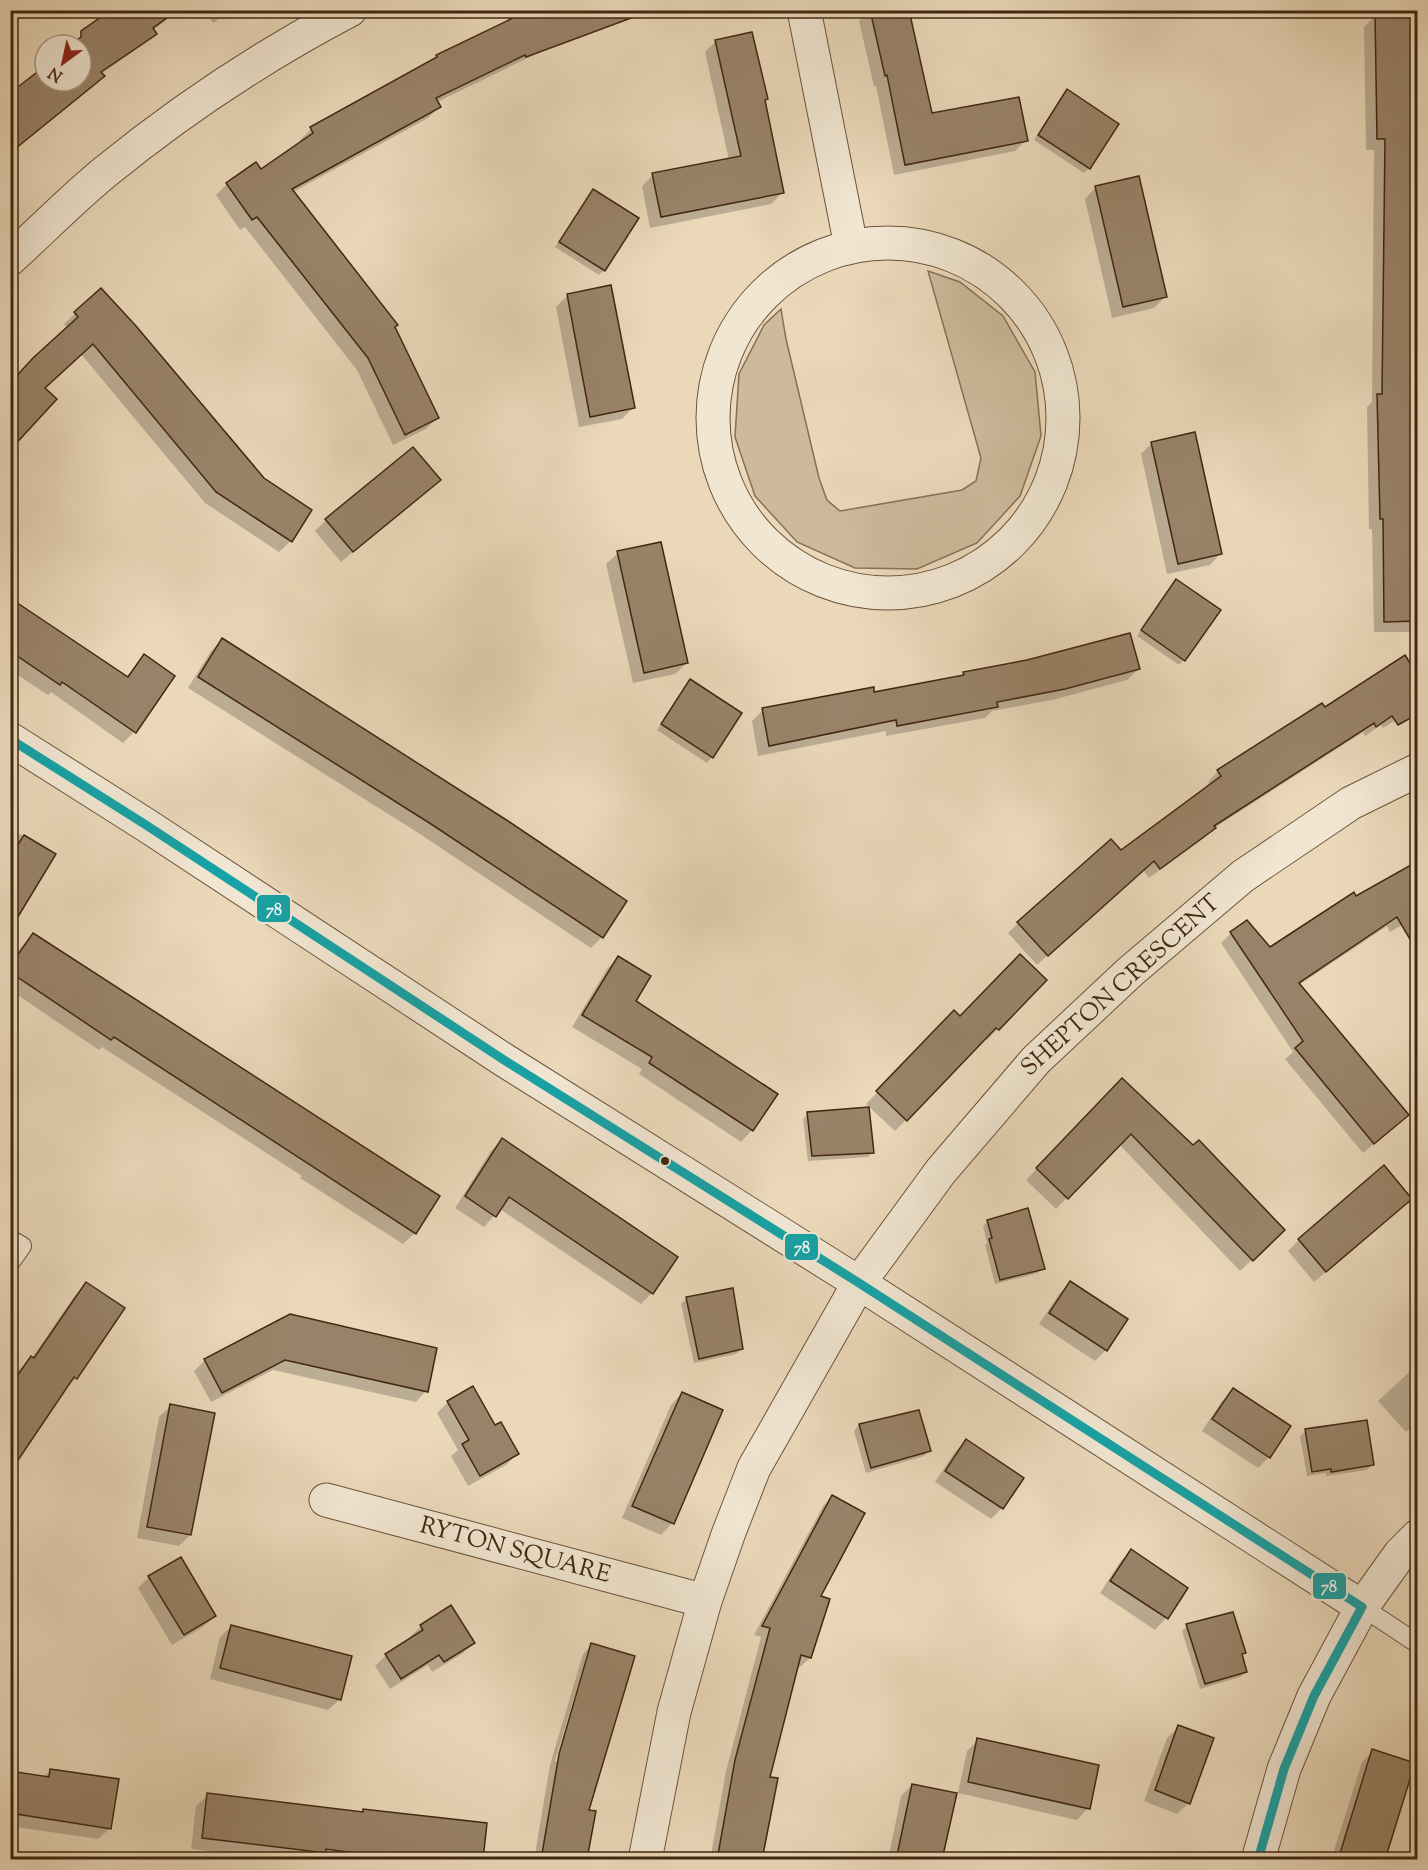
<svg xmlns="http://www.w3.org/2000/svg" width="1428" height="1870" font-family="'Sorts Mill Goudy',serif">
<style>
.green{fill:#cdba9c;stroke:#877056;stroke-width:1.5}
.shadow{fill:#0003;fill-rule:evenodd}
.building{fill:#998368;stroke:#412711;stroke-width:1.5}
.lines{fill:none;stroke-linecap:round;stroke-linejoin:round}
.service-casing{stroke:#6b533b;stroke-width:20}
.minor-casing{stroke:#6b533b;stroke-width:35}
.service{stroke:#f1e6d2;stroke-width:18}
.minor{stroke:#f1e6d2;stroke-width:33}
.bus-1-casing{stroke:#f1e6d2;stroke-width:14}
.bus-1{stroke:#17a2a5;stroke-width:9}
.bus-dot{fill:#412711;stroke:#f1e6d2;stroke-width:2}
.labels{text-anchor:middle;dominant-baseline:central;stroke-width:6;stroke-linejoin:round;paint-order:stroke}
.street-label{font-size:24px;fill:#412711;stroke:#f1e6d2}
.line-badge{stroke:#f1e6d2;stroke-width:2}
.badge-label{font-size:16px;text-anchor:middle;font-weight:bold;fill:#fff}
</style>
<rect width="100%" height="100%" fill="#ead8b9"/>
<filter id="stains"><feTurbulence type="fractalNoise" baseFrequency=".00333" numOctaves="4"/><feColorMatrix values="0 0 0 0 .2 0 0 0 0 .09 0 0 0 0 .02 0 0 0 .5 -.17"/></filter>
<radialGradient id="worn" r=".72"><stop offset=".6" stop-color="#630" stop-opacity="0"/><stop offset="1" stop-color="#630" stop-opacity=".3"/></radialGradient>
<path class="green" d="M928 271 960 282 1003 316 1035 372 1041 436 1020 496 977 543 917 569 855 568 797 542 755 496 735 437 739 374 764 325 781 309 786 339 819 478 827 500 840 511 962 490 976 481 981 458Z"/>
<g class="shadow">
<path d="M114 10H180L153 30 155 33 144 44 101 74 103 76 92 87 10 153V96L45 69V81H81V45H74Z"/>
<path d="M205 10H232L213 23Z"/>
<path d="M637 10 628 19 541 47 532 56 437 102 439 107 428 118 293 192 393 327 437 418 426 429 393 445 357 370 245 227 240 230 216 195 227 184 256 164 261 171 302 143 300 140 311 129 430 63 437 56 503 24 510 17Z"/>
<path d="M870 10H908L931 115 1026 140 1015 151 894 175 876 86H874L859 21Z"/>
<path d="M1376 15H1418V624L1409 632H1374L1372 529H1369L1367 407 1372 402 1374 150H1366L1364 27Z"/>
<path d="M716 41 764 101 782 193 771 204 650 228 642 186 653 175 729 160 705 52Z"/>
<path d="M1067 91 1089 168 1084 173 1034 140Z"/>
<path d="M1096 187 1165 297 1154 308 1112 318 1085 199Z"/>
<path d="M593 191 604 270 599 275 555 247Z"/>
<path d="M101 290 263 479 310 511 291 541 279 552 205 503 81 354 44 388 10 447 68 329 64 324Z"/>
<path d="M568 295 633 408 622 419 579 427 556 307Z"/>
<path d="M1152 443 1221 553 1210 565 1167 574 1141 454Z"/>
<path d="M438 480 341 562 315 531 326 520Z"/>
<path d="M618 553 687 663 675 674 633 683 606 564Z"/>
<path d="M1171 586 1184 660 1179 665 1137 636Z"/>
<path d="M10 599 126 677 144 656 134 732 123 743 51 692 48 695 10 670Z"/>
<path d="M222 640 602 937 591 948 420 834 188 688 211 651Z"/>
<path d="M1139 669 1127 680 1052 700 992 711 985 718 886 736V731L758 756 752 721 763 710 873 694 961 677 964 673Z"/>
<path d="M690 681 712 757 707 763 657 730Z"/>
<path d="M1418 706 1383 728 1381 725 1365 736 1363 732 1214 828 1204 838 1149 878 1143 870 1037 965 1008 933 1018 923 1121 852 1211 786 1208 782 1218 771 1324 709Z"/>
<path d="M10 828 54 855 10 922Z"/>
<path d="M1356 898 1418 916 1390 932 1387 926 1299 985 1407 1115 1363 1153 1285 1059 1293 1052 1221 943 1231 933 1269 949Z"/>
<path d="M33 935 415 1233 403 1244 300 1178 302 1176 102 1047 99 1050 10 990V963L22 946Z"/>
<path d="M618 958 634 1001 776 1094 752 1130 741 1142 639 1074 642 1069 572 1027 607 969Z"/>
<path d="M1045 980 987 1040 985 1038 895 1131 866 1104 954 1012 960 1018Z"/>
<path d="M1122 1080 1283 1230 1240 1271 1119 1144 1056 1209 1026 1180Z"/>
<path d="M808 1114 873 1152 868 1157 808 1161 803 1119Z"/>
<path d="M502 1140 652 1293 641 1304 500 1209 484 1227 455 1208 491 1151Z"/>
<path d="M1399 1210 1314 1282 1288 1251 1299 1240Z"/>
<path d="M988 1221 1043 1268 1038 1273 995 1284 985 1245 987 1243 983 1226Z"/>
<path d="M1070 1283 1106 1350 1095 1361 1039 1324 1059 1294Z"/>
<path d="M86 1284 123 1308 76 1378 65 1390 10 1468V1383L20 1369 32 1358 75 1295Z"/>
<path d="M686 1299 741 1349 736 1354 694 1363 681 1304Z"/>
<path d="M290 1316 426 1391 416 1402 273 1370 211 1402 194 1371 205 1360Z"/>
<path d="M1418 1364V1422L1406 1432 1378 1401Z"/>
<path d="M1234 1390 1289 1427 1269 1457 1258 1468 1202 1431 1222 1401Z"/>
<path d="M682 1393 721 1410 672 1523 661 1535 622 1518 671 1405Z"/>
<path d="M448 1402 517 1454 506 1465 468 1486 451 1456 458 1450 437 1413Z"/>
<path d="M171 1406 190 1535 179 1546 137 1538 159 1417Z"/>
<path d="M918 1411 930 1450 924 1456 866 1473 854 1431 859 1425Z"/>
<path d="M1306 1431 1373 1464 1367 1470 1326 1476V1473L1307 1476 1300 1436Z"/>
<path d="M966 1441 1002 1508 991 1519 935 1482 955 1452Z"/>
<path d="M832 1497 810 1658 800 1667 797 1666 768 1778 761 1860H710L726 1771 761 1637 754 1635 823 1506Z"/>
<path d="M1131 1551 1186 1588 1166 1618 1155 1630 1100 1593 1120 1562Z"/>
<path d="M149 1577 215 1616 203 1627 172 1645 138 1588Z"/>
<path d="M232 1626 340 1699 328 1710 210 1679 220 1637Z"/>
<path d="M421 1626 473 1643 462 1654 432 1672 428 1665 390 1689 375 1666 386 1655 411 1639 410 1637Z"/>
<path d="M1187 1626 1244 1653 1241 1655 1246 1672 1240 1677 1200 1689 1182 1631Z"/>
<path d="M592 1645 587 1853 583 1860H534L550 1765 583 1654ZM587 1654H590L558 1762 555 1761Z"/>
<path d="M1179 1727 1189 1803 1177 1814 1144 1801 1167 1738Z"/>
<path d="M978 1740 1088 1808 1077 1820 958 1793 967 1751Z"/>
<path d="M1373 1751 1383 1860H1331L1362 1762Z"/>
<path d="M51 1770 110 1828 98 1839 16 1827 10 1832V1772L43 1777Z"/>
<path d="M912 1785 941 1860H888L901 1796Z"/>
<path d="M208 1795 361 1813 363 1810 481 1860H281L191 1849 196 1806Z"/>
</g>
<g class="building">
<path d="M111 10H178L153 28 157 34 101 72 105 76 10 153V93L45 66V81H81V45H71L81 37V31Z"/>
<path d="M507 10H642V14L526 57 525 55 436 98 441 107 292 189 398 325 395 327 439 418 405 435 368 358 257 217 252 220 226 183 256 162 261 169 313 133 310 127 437 57 436 55 511 19Z"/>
<path d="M870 10H909L932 113 1019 97 1028 141 905 165 887 75 885 76Z"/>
<path d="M1375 14H1418V621L1384 622 1383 519H1380L1377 394H1382L1385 139H1377Z"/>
<path d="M752 32 768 99 765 100 784 193 661 217 652 173 741 156 715 40Z"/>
<path d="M1067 89 1119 124 1090 169 1038 135Z"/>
<path d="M1139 176 1167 297 1123 307 1095 186Z"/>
<path d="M593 189 639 218 605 271 559 242Z"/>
<path d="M611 285 635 408 590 417 567 294Z"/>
<path d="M101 288 136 326 264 478 312 510 292 542 216 492 93 344 45 388 57 399 10 450V383L33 358 78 317 74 312Z"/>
<path d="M1195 432 1222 554 1178 564 1151 442Z"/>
<path d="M413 447 441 480 353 552 325 519Z"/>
<path d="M661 542 688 663 644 673 617 551Z"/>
<path d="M1176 579 1221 610 1185 661 1141 630Z"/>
<path d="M10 598 128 677 144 654 175 676 136 733 62 682 60 685 10 651Z"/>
<path d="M1130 633 1140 669 1065 689 997 702 998 707 897 726 896 720 769 746 762 708 874 687V692L964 675 963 672 1027 660Z"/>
<path d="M222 638 508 821 627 901 603 938 431 824 198 677Z"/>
<path d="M1405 655 1418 676V714L1398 725 1392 716 1376 727 1374 723 1214 826 1216 828 1160 869 1154 861 1048 956 1017 922 1111 839 1121 850 1221 776 1217 770 1322 703 1325 707Z"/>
<path d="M690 679 742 713 713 758 661 724Z"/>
<path d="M24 835 56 854 10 930V857Z"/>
<path d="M1418 861V953L1397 917 1299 983 1409 1115 1374 1144 1295 1048 1303 1041 1230 932 1247 920 1270 947 1354 892 1356 896Z"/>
<path d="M33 933 440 1196 416 1234 114 1037 111 1040 10 972V966Z"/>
<path d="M1020 954 1047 980 999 1030 996 1028 907 1121 876 1091 954 1010 960 1016Z"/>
<path d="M618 956 651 976 636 1001 778 1094 753 1131 649 1063 652 1057 582 1015Z"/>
<path d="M1122 1078 1193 1145 1199 1140 1285 1230 1253 1261 1131 1134 1068 1199 1036 1168Z"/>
<path d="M869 1107 874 1153 812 1156 807 1112Z"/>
<path d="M502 1138 678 1257 653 1294 509 1197 496 1217 465 1196Z"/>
<path d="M1384 1165 1412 1199 1326 1272 1298 1239Z"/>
<path d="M1028 1208 1045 1269 1000 1280 989 1239 992 1238 987 1220Z"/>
<path d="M1070 1281 1128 1319 1107 1351 1049 1313Z"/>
<path d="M86 1282 125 1308 77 1379 74 1377 10 1472V1386L31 1356 34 1358Z"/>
<path d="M733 1288 743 1349 699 1359 686 1297Z"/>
<path d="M290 1314 437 1348 428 1392 285 1360 222 1393 204 1359Z"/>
<path d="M473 1386 495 1425 501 1422 519 1454 480 1476 462 1444 469 1440 447 1401Z"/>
<path d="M1233 1388 1291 1426 1270 1458 1212 1419Z"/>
<path d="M682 1392 723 1410 674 1524 632 1506Z"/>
<path d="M170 1404 215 1413 191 1535 147 1527Z"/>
<path d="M919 1410 931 1451 871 1468 859 1424Z"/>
<path d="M1367 1420 1374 1465 1331 1472V1469L1312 1472 1305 1429Z"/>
<path d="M966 1439 1024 1478 1003 1509 945 1471Z"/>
<path d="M832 1495 865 1513 821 1596 830 1599 811 1658 801 1655 770 1777 778 1778 762 1860H717L735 1760 770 1628 762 1626Z"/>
<path d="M1131 1549 1188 1588 1168 1619 1110 1581Z"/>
<path d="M181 1557 216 1616 184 1635 148 1576Z"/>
<path d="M451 1605 475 1643 444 1662 439 1655 401 1679 385 1654 423 1630 420 1625Z"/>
<path d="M1233 1612 1246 1653 1242 1654 1247 1672 1205 1684 1186 1624Z"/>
<path d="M231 1625 352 1656 341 1700 220 1668Z"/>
<path d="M591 1643 635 1656 589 1810 596 1811 588 1854 586 1853 585 1860H541L559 1754Z"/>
<path d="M1178 1725 1214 1738 1190 1804 1155 1790Z"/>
<path d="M977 1738 1099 1765 1090 1809 968 1782Z"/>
<path d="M1372 1749 1415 1763 1385 1860H1338Z"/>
<path d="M50 1769 119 1779 111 1829 10 1813V1771L49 1777Z"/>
<path d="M912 1784 957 1793 942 1860H896Z"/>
<path d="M207 1793 363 1812V1809L487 1823 483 1860H407L326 1849V1853L202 1838Z"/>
</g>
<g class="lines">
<g class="service-casing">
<g id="service">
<path d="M10 1239 22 1246 10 1263"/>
<path d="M1362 1607 1418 1644"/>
</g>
</g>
<g class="minor-casing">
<g id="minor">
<path d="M804 10 851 246"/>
<circle cx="888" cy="418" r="175"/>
<path d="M10 259C42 230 72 199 105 172 180 111 264 55 350 10"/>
<path d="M10 739 146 825 504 1060 859 1283 1362 1607"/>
<path d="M326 1500 705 1601"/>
<path d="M645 1860 674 1712 705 1601 729 1532 754 1468 859 1283 941 1171 1036 1060 1131 971 1243 876 1351 803 1418 770"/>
<path d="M1258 1860 1284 1769 1314 1696 1362 1607 1400 1554 1418 1536"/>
</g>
</g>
<use href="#service" class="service"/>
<use href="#minor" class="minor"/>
<g class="bus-1-casing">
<path id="bus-1" d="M10 739 146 825 504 1060 859 1283 1362 1607 1314 1696 1284 1769 1258 1860"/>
</g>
<use href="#bus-1" class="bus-1"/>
</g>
<circle class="bus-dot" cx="665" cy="1161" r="5"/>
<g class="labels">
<g class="street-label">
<text transform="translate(1121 986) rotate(-42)">SHEPTON CRESCENT</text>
<text transform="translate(515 1551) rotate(15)">RYTON SQUARE</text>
</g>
</g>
<g class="line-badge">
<rect x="256" y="894" width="35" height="29" rx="6" fill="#17a2a5"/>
<rect x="784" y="1233" width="35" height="28" rx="6" fill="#17a2a5"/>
<rect x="1312" y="1572" width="35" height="28" rx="6" fill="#17a2a5"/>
</g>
<g class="badge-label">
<text x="274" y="915">78</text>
<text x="802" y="1253">78</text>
<text x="1329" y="1592">78</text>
</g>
<rect width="1428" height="1870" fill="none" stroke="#ead8b9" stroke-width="36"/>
<rect x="12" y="12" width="1404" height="1846" fill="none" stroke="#412711" stroke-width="3"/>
<rect x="18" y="18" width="1392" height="1834" fill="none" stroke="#412711" stroke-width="1.5"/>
<g transform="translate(63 63) rotate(213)"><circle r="28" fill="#f1e6d2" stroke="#ab9a85" stroke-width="1.5"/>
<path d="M0-4.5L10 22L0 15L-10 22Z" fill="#8f2418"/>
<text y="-9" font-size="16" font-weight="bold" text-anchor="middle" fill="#412711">N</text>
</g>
<rect width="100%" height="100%" filter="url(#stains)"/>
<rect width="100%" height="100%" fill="url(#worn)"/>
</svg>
